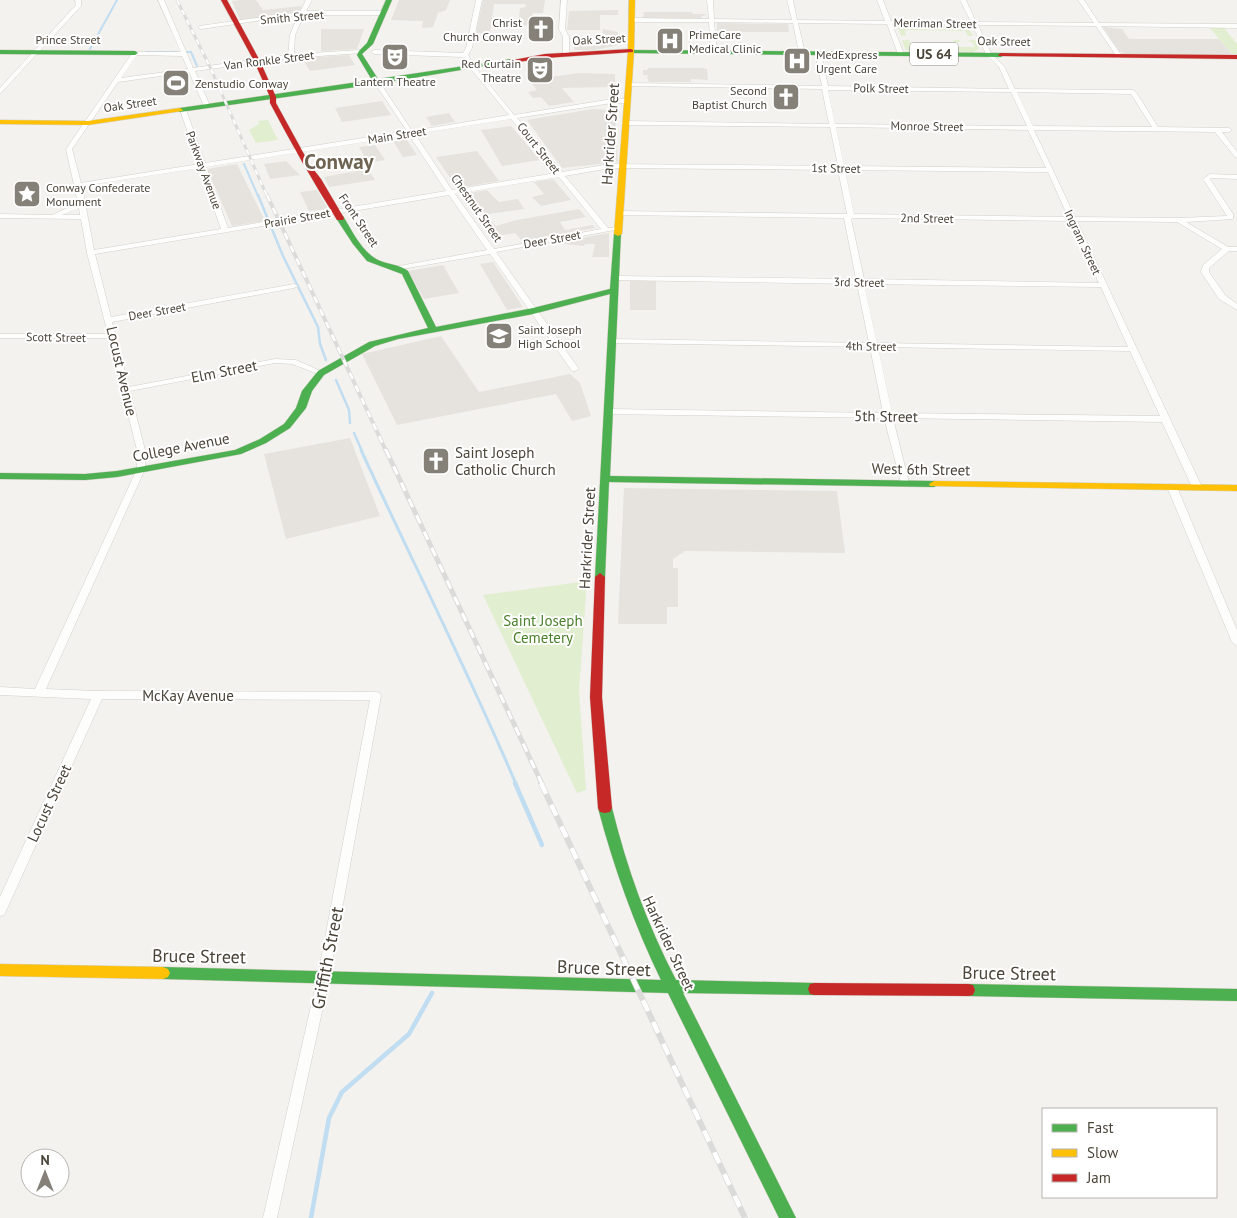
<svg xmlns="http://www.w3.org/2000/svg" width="1237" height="1218" font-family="'PT Sans',sans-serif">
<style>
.green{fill:#e1eecf}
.parking{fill:#e6e3df}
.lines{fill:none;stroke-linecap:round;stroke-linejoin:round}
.stream-far3{stroke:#c0ddf1;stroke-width:2}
.stream-far2{stroke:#c0ddf1;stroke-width:2.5}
.stream-far1{stroke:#c0ddf1;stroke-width:3}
.stream{stroke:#c0ddf1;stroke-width:4.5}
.street-casing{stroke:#d2d0cb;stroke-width:1}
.fast-casing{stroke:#d3cfc5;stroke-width:1}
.slow-casing{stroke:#d3cfc5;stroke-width:1}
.jam-casing{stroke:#d3cfc5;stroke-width:1}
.street{fill:#fdfdfc;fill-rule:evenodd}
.fast{fill:#4caf50;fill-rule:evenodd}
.slow{fill:#ffc107;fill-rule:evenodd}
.jam{fill:#c62828;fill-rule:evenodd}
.rail-far3-casing{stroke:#dbdbda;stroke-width:3}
.rail-far2-casing{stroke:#dbdbda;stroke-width:4}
.rail-far1-casing{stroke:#dbdbda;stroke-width:5}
.rail-casing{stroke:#dbdbda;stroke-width:6}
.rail-far3{stroke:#fff;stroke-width:2;stroke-dasharray:5.5;stroke-linecap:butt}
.rail-far2{stroke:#fff;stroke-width:2.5;stroke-dasharray:7;stroke-linecap:butt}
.rail-far1{stroke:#fff;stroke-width:3;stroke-dasharray:9;stroke-linecap:butt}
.rail{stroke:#fff;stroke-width:4.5;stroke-dasharray:12;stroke-linecap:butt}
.labels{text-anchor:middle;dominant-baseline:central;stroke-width:4;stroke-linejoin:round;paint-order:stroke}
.far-street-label{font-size:12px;fill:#4b4439;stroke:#fff}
.far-poi-label{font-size:12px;fill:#4b4439;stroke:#fff;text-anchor:start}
.shield{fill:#fff;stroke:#817c74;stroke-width:1}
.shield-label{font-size:14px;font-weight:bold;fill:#4b4439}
.street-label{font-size:15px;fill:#4b4439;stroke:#fff}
.poi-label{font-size:15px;fill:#4b4439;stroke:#fff;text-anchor:start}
.park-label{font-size:15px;fill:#4a7f2a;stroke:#fff}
.near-street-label{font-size:18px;fill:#4b4439;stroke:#fff}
.far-town-label{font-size:21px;font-weight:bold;fill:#6e6250;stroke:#fff}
</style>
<rect width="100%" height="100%" fill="#f4f2ee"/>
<g class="green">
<path d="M897 25H967L973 36H968L965 31 908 30 905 31 906 35 901 36Z"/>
<path d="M1209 27 1224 28 1237 44V54H1232Z"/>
<path d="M902 40H909L911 44H925L927 49 957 50 953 40H959L960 42H955L958 47H975L972 42 966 41 975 40 979 49 973 52 909 51 905 49Z"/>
<path d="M268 120 278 140 256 143 249 130 259 124 258 121Z"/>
<path d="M587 581 579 691 586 790 577 793 483 595Z"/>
</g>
<g class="parking">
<path d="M241 0H256L263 10 302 6 299 13 240 20 232 1Z"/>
<path d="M399 0H450L446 10 438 13 433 27 422 28 423 21 391 20Z"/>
<path d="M483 0H545L543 13H533L530 25 518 26 520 8 526 7 525 4H494L490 33H476Z"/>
<path d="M618 10V15H600V30H567L569 11Z"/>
<path d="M644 12H692L693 14H706V15L702 16 701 18H643Z"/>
<path d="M717 23 788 24 789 32H717Z"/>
<path d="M1103 27 1122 29 1129 39H1219L1232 54H1126L1119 51Z"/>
<path d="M321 29H364L357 49 321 51Z"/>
<path d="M603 29 618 32V45L595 50H574L575 43 597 44 598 45 604 43 602 42Z"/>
<path d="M349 55 355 65 310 71 302 58Z"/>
<path d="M648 68H702L707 69 708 80 691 79V82H649L647 77 649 75H643V70H647Z"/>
<path d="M579 73 615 74V87L562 88 574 102 549 106 541 97 533 98 528 92 537 90 529 80Z"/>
<path d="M382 101 391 115 342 122 335 108Z"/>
<path d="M593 109 615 110 618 162 562 168 527 120Z"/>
<path d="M449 113 455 122 432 126 426 117Z"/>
<path d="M511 126 540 160 502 166 481 130Z"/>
<path d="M406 139 417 155 403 157 393 141Z"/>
<path d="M375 145 385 160 368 163 359 147Z"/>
<path d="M477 151 499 181 457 188 436 157Z"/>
<path d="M286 161 300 175 270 179 264 164Z"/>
<path d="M237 164 265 221 232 226 207 169Z"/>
<path d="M368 169 375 180 329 187 324 177Z"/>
<path d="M553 179 571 200 541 206 532 197 544 194 534 182Z"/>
<path d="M317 190 328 209 309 211 300 192Z"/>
<path d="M487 190 499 202 518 199 524 209 482 215 469 193Z"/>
<path d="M579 209 586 217 560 222 565 230 593 225 595 228 522 241 515 233 490 237 479 220 489 218 496 226 517 220Z"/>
<path d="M609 233V257H592L595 244H585L584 246 554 243Z"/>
<path d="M493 262 523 307 507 310 480 264Z"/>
<path d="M443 265 459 293 424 299 408 271Z"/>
<rect x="630" y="281" width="26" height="29"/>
<path d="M441 336 479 392 570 374 580 383 591 416 572 421 556 394 397 425 362 354Z"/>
<path d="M350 438 380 516 286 539 264 454Z"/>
<path d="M624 488 837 491 845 553 685 551 673 559V568H678V607H667V624H618Z"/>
</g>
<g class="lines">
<g class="stream-far3">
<path d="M90 49 117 0"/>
<path d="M146 52H177"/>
<path d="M187 52H191L197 66"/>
<path d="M244 164 258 196"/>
</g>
<g class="stream-far2">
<path d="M258 195 283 256 318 327 320 344 326 360"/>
<path d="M336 380 349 410 350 423"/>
<path d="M354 433 362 451"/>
</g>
<path class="stream-far1" d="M361 450C412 561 468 671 516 784"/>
<g class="stream">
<path d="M515 783 542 845"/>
<path d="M311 1218 329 1118 342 1092 409 1034 432 993"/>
</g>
<g class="street-casing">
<g id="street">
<path d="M75 0H81V6L0 94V88L76 5Z"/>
<path d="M158 0H164L193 68 288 55 290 35 298 15 201 29 198 27 199 26 300 12 306 0H312L306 11H384L387 13 384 15H304L295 35 294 54 360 50 362 51V53L291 58 195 71 210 106 209 107 204 106 189 72 118 82 72 149 81 183 199 164 180 110 183 108 186 110 205 163 407 131 374 82 377 80 379 81 412 131 509 115 471 69 463 57 374 54 371 52 374 50 463 53 466 48 476 0H482L472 48 468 55 475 67 514 115 612 99H627L630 101 627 103H612L517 118 562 172 610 164 838 166 830 127 625 125 622 123 625 121 829 124 822 89 626 86V84L628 83 822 86 815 53 818 51 821 53 828 86 1009 89 999 67 986 54 972 25 892 24 904 54 901 56 898 54 887 24 798 23 805 53 802 55 799 53 793 23 714 22 717 52 714 54 711 52 709 22H632L629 20 632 18 709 19 707 0H713L714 19 792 20 787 0H793L797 20 885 21 877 0H883L891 21 971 22 960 0H966L976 22 1094 23 1078 0H1084L1099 23 1237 24V28L1101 26 1122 56 1119 58 1117 57 1096 26 978 25 991 53 1004 66 1015 89 1133 90 1136 92 1158 127 1229 128 1232 130 1229 132H1222L1237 152V158L1235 157 1215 132 1034 130 1075 217 1178 218 1227 216 1203 179 1210 174 1237 175V179L1211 178 1210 179 1233 214V219L1186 222 1228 247H1237V251H1229L1209 268V272L1225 295 1237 304V310L1219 299 1201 272 1203 265 1222 249 1177 222 1077 221 1202 487 1197 490 1192 487 1162 422 893 418 909 483 905 486 901 483 884 418 605 414V410L608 409 883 413 870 347 611 343 607 341 611 339 869 343 857 284 615 280 611 278 615 276 856 279 844 218 619 215 616 213 619 211 847 214 838 170 610 168 565 176 608 228 620 227V229L496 252 579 369 575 371H572L490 254 396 270 395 268 399 266 487 250 449 195 95 254 111 317 294 284 298 286 294 288 112 322 129 387 275 359 296 360 325 373 321 375 292 364 275 363 130 391 145 450V469L46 689 98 691 376 692 380 693 381 696 330 975 277 1218H263L318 975 370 700 102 699 6 911 4 915 0 916V897L91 699 0 695V687L35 689 137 469V450L109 338H0V334H108L87 253 81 219 0 218V214L52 215 78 203 66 149 133 52H181ZM137 55 182 56 188 69 121 78ZM828 90 1011 92 1027 126 835 124ZM1017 92 1131 94 1152 127 1033 126ZM511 119 556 173 452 190 415 134ZM836 127 1028 130 1046 168 844 166ZM409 135 446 191 228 228 206 167ZM200 168 221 229 94 250 82 186ZM845 170 1048 172 1068 217 854 214ZM559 177 601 229 494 249 455 194ZM79 208 80 215H62ZM854 218 1070 221 1099 283 864 279 851 219ZM864 284 1101 287 1128 347 877 343ZM878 347 1130 351 1160 416 892 413Z"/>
<path d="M561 0H567L565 29 569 37V54L566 56 563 54V37L559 29Z"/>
<path d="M1172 484 1177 487 1237 630V646L1232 642 1167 487Z"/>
</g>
</g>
<g class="fast-casing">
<g id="fast">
<path d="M386 0H392L373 44 362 54 378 79 511 59 514 61 377 84 180 112 177 110 180 108 372 80 357 55 359 51 367 43Z"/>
<path d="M0 50 135 51 138 53 135 55 0 54Z"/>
<path d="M629 50 1001 53 1004 55 1001 57 631 53 629 52Z"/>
<path d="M337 216H343C352 231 362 252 378 260 388 265 399 264 408 271L436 327 533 308 610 289 614 234 621 232 610 476 934 481 939 484 934 487 609 482 605 577 604 580H596L595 577 610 294 533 314 398 339 375 346 324 375 312 391 306 408 290 428 266 443 241 454 117 477 85 480 0 479V473L85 474 117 471 235 450 260 439 284 424 296 408 302 391 318 371 369 342 428 328 402 274 367 261 353 244 336 218Z"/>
<path d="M605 803 610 804 612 808C627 869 647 924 676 980L815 983 820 984 822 989 820 994 815 995 683 993 796 1218H779L668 993 163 979 158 977 156 973 158 969 163 967 661 980C634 924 614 868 598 808L600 804Z"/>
<path d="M968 984 1237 989V1001L968 996 963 995 961 990 963 985Z"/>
</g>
</g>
<g class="slow-casing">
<g id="slow">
<path d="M629 0H635L634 51 622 234 618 236 614 234 628 51Z"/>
<path d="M180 108 183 110 182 111 88 125 0 124V120L88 121Z"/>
<path d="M934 481 1237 485V491L930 486 929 484Z"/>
<path d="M0 964 163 967 168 969 170 973 168 977 163 979 0 976Z"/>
</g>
</g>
<g class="jam-casing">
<g id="jam">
<path d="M221 0H227L260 61 276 97V103L310 165 321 179 344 218 343 220H337C313 182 291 143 270 103V97L254 61Z"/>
<path d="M631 49 633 50V52L545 58 511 63 508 61 545 54Z"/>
<path d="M1001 53 1237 55V59L999 56 998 55Z"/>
<path d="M600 573 605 577 602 697 612 808 610 812 605 813 600 812 598 808 590 697 595 577Z"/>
<path d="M815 983 968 984 973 985 975 990 973 995 968 996 815 995 810 994 808 989 810 984Z"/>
</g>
</g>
<use href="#street" class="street"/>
<use href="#fast" class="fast"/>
<use href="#slow" class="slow"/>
<use href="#jam" class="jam"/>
<g class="rail-far3-casing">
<path id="rail-far3" d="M177 0 210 67 267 196"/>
</g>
<g class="rail-far2-casing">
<path id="rail-far2" d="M267 195 386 451"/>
</g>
<g class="rail-far1-casing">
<path id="rail-far1" d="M386 450 542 784"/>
</g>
<g class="rail-casing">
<path id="rail" d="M541 783 745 1218"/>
</g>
<use href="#rail-far3" class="rail-far3"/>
<use href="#rail-far2" class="rail-far2"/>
<use href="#rail-far1" class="rail-far1"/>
<use href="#rail" class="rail"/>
</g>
<defs>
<g id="church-square" transform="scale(1.4375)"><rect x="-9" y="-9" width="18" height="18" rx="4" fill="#868178" stroke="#fff"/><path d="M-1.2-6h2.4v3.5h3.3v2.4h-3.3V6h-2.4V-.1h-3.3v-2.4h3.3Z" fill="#fff"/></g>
<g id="hospital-square" transform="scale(1.4375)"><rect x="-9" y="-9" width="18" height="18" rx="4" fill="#868178" stroke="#fff"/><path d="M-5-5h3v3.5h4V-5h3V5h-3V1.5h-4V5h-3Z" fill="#fff"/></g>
<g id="theatre-square" transform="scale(1.4375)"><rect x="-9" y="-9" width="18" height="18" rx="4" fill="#868178" stroke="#fff"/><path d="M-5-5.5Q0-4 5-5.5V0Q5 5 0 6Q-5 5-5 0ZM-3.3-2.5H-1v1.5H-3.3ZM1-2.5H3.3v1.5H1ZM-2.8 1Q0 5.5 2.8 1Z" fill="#fff"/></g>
<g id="stadium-square" transform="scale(1.4375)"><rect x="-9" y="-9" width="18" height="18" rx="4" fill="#868178" stroke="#fff"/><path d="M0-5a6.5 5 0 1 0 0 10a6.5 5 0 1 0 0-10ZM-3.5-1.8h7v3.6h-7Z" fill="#fff"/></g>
<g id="sight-square" transform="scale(1.4375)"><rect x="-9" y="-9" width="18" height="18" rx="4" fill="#868178" stroke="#fff"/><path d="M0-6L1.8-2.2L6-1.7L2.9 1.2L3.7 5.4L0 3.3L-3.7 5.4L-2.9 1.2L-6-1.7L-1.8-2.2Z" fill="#fff"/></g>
<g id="school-square" transform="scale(1.4375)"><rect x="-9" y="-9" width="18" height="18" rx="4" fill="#868178" stroke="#fff"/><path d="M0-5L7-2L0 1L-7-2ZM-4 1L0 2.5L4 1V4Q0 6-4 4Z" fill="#fff"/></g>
</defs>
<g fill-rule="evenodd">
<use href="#church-square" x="541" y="29"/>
<use href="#hospital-square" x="670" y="41"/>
<use href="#theatre-square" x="395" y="57"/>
<use href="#hospital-square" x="797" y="61"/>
<use href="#theatre-square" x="540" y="70"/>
<use href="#stadium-square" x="176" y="83"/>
<use href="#church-square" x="786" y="97"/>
<use href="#sight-square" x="27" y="194"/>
<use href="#school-square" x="499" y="336"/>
<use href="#church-square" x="436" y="461"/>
</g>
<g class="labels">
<g class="far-street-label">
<text transform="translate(292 17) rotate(-5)">Smith Street</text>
<text transform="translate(935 23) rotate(1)">Merriman Street</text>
<text x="68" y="39">Prince Street</text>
<text transform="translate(599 39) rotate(-3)">Oak Street</text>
<text transform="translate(1004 41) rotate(1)">Oak Street</text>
<text transform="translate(269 60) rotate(-7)">Van Ronkle Street</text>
<text transform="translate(881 88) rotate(1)">Polk Street</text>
<text transform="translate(130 104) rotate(-8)">Oak Street</text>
<text transform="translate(927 126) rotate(1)">Monroe Street</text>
<text transform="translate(397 135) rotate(-9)">Main Street</text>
<text transform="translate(539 148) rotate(52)">Court Street</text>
<text transform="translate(836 168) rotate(1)">1st Street</text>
<text transform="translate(204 170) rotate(70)">Parkway Avenue</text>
<text transform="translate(477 208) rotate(55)">Chestnut Street</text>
<text transform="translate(297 218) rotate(-10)">Prairie Street</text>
<text transform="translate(927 218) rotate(1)">2nd Street</text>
<text transform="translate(359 220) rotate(56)">Front Street</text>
<text transform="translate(552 239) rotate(-10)">Deer Street</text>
<text transform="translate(1083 242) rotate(65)">Ingram Street</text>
<text transform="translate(859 282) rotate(1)">3rd Street</text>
<text transform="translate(157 311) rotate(-10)">Deer Street</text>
<text transform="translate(56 337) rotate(1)">Scott Street</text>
<text transform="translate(871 346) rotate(1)">4th Street</text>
</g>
<g class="far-poi-label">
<text x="522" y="22" text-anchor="end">Christ<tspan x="522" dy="14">Church Conway</tspan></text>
<text x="689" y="34">PrimeCare<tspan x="689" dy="14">Medical Clinic</tspan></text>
<text x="816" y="54">MedExpress<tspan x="816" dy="14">Urgent Care</tspan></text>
<text x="521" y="63" text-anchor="end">Red Curtain<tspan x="521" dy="14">Theatre</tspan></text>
<text x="395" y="81" text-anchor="middle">Lantern Theatre</text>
<text x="195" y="83">Zenstudio Conway</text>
<text x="767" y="90" text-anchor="end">Second<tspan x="767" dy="14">Baptist Church</tspan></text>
<text x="46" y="187">Conway Confederate<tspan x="46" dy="14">Monument</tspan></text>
<text x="518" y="329">Saint Joseph<tspan x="518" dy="14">High School</tspan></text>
</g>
<rect class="shield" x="910" y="42.5" width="48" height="23" rx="4"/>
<g class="shield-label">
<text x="934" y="54">US 64</text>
</g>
<g class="street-label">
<text transform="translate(610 134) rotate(-86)">Harkrider Street</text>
<text transform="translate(122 371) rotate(77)">Locust Avenue</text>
<text transform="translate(224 371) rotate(-11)">Elm Street</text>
<text transform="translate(886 416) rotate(1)">5th Street</text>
<text transform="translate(181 447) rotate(-11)">College Avenue</text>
<text transform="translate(921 469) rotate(1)">West 6th Street</text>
<text transform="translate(587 538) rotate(-87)">Harkrider Street</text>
<text x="188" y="695">McKay Avenue</text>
<text transform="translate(49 803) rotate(-65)">Locust Street</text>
<text transform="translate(669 943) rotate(65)">Harkrider Street</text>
</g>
<g class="poi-label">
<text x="455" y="452">Saint Joseph<tspan x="455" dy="17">Catholic Church</tspan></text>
</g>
<g class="park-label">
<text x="543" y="620">Saint Joseph<tspan x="543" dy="17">Cemetery</tspan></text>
</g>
<g class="near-street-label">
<text transform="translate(199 956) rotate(1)">Bruce Street</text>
<text transform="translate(327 958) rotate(-79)">Griffith Street</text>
<text transform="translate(604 968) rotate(2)">Bruce Street</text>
<text transform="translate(1009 973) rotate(1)">Bruce Street</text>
</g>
<g class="far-town-label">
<text x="339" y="161">Conway</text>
</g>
</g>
<rect x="1042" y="1108" width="175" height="90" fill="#ffffff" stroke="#b7b4b0"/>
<rect x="1052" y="1124" width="25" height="8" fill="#4caf50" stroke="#b7b4b0"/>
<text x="1087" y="1133" font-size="15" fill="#4b4439">Fast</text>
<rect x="1052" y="1149" width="25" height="8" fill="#ffc107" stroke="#b7b4b0"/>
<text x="1087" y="1158" font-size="15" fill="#4b4439">Slow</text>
<rect x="1052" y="1174" width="25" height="8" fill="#c62828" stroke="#b7b4b0"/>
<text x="1087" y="1183" font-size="15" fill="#4b4439">Jam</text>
<g transform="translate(45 1173)"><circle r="24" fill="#ffffff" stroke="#b7b4b0"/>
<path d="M0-4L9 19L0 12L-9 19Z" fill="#868178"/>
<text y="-8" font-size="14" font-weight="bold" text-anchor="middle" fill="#4b4439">N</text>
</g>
</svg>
